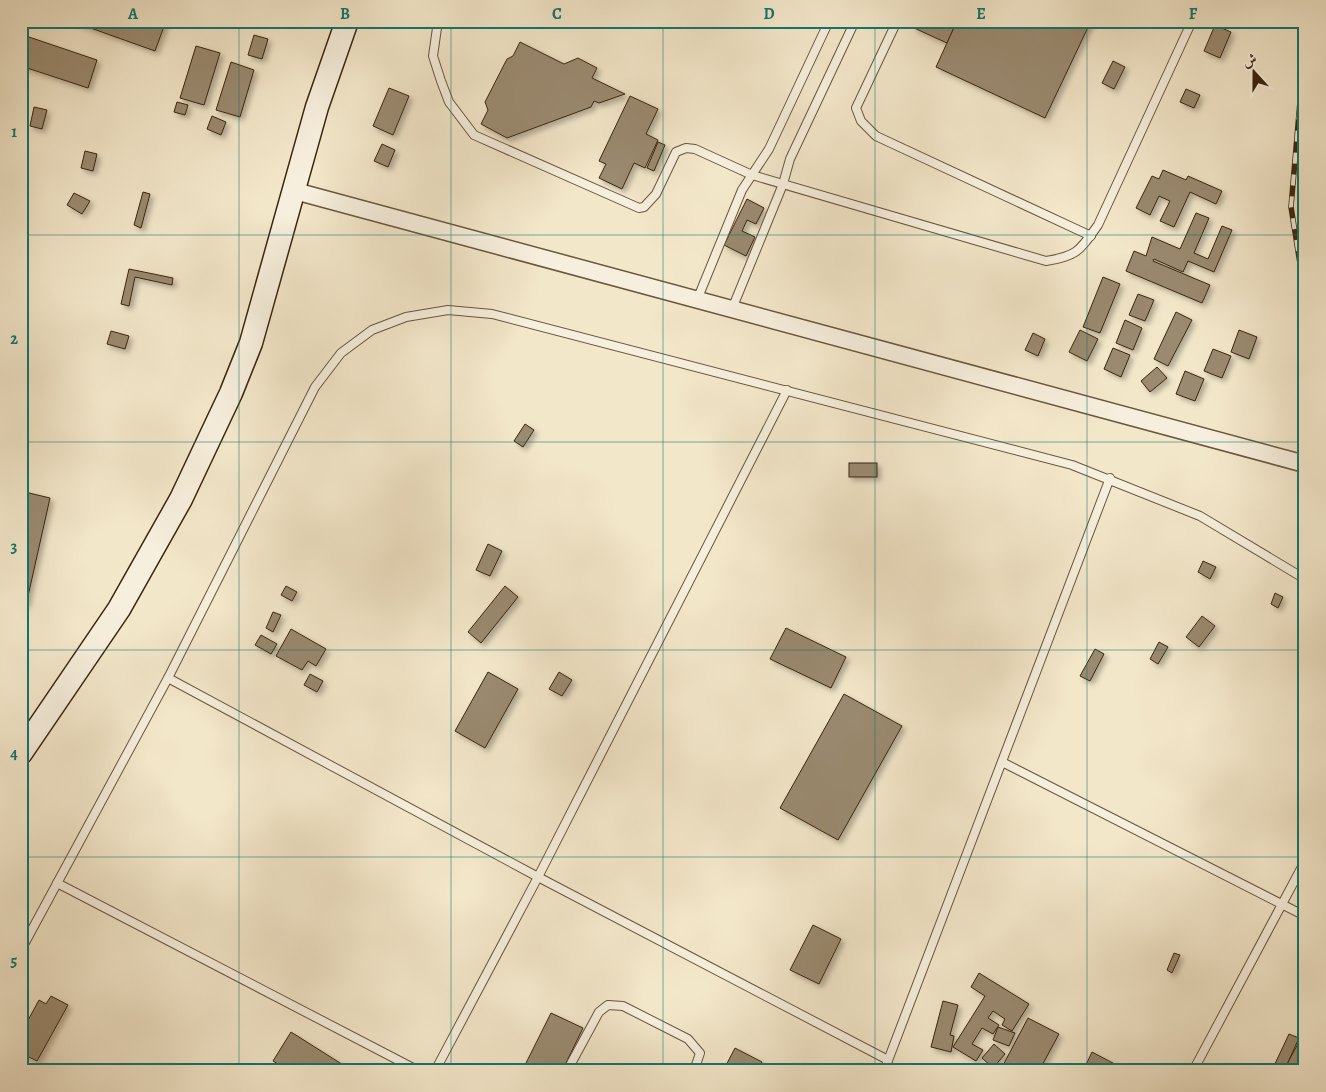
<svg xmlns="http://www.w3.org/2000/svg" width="1326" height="1092" font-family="Alegreya,Amiri,serif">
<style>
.building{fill:#9a8a70;stroke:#3a250e;filter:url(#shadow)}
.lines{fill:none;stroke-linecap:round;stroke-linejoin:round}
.lane-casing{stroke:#68563d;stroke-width:10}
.street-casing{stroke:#68563d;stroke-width:19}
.secondary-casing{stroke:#3a250e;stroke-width:25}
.lane{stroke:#f7efdd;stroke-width:8}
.street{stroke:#f7efdd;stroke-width:16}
.secondary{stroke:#f7efdd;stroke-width:22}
.rail-casing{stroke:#3a250e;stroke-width:5.5}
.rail{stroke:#f7efdd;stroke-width:4;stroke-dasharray:11;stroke-linecap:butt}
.grid{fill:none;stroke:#0f766e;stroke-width:1;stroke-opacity:0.55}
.neatline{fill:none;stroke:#0f766e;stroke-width:2}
.grid-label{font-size:16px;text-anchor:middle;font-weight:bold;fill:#0f766e}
</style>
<defs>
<filter id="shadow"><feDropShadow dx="3.5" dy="3.5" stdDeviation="2.5" flood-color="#0004"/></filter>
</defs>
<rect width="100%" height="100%" fill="#f3e7ca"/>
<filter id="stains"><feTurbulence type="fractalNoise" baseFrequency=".004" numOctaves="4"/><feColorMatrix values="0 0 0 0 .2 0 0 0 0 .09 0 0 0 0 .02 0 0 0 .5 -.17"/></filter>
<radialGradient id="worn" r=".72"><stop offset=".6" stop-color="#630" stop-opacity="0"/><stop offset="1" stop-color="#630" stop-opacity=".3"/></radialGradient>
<g class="building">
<path d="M71 21H166L155 51Z"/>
<path d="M917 21H957L947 43 914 28Z"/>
<path d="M957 21H1091L1045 118 936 67Z"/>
<path d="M1215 25 1231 32 1220 58 1204 51Z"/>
<path d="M254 35 268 39 262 59 248 55Z"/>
<path d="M29 37 97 60 88 88 21 66V59Z"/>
<path d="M520 42 564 64 578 58 597 68 592 78 625 94 599 103 594 101 591 107 507 138 481 124 488 110 485 102 507 59 513 56Z"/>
<path d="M196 46 220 53 204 105 180 98Z"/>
<path d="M1113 61 1125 67 1114 89 1102 83Z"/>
<path d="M231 62 254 70 240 117 216 110Z"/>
<path d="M389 88 409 96 393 135 373 126Z"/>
<path d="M1186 89 1200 95 1194 108 1180 102Z"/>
<path d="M630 96 658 109 646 134 658 140 645 168 634 163 622 189 599 178 606 164 599 161Z"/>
<path d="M177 102 188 105 185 115 174 112Z"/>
<path d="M34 107 47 110 42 129 30 126Z"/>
<path d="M212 116 226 122 221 135 207 129Z"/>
<path d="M658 142 665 145 654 171 647 168Z"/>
<path d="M382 144 395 150 388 167 374 161Z"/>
<path d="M85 151 97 154 93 171 81 168Z"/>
<path d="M1163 170 1186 180 1188 176 1222 191 1216 204 1190 192 1174 227 1160 221 1170 201 1159 196 1150 215 1136 208 1152 176 1159 179Z"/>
<path d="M143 192 150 194 141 228 134 225Z"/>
<path d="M74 193 90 201 82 214 67 205Z"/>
<path d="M747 199 764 208 756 224 747 220 742 231 755 237 746 256 724 245Z"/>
<path d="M1196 213 1209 218 1194 253 1208 259 1222 226 1232 230 1214 272 1188 261 1183 272 1154 259 1153 261 1210 285 1202 303 1126 271 1134 251 1146 256 1152 237 1180 249Z"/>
<path d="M129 269 173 278 172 285 135 277 129 306 121 304Z"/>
<path d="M1103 277 1120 284 1100 333 1083 327Z"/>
<path d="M1138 294 1154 300 1145 321 1129 315Z"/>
<path d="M1176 312 1192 320 1168 366 1154 359Z"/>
<path d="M1125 320 1142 328 1133 350 1116 343Z"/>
<path d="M1080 330 1098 339 1087 361 1069 352Z"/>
<path d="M1239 330 1257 337 1249 359 1231 352Z"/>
<path d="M111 331 129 336 125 349 107 344Z"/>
<path d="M1033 333 1045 339 1038 356 1025 350Z"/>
<path d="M1113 348 1130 355 1121 377 1104 369Z"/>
<path d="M1213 349 1231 356 1222 378 1204 371Z"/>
<path d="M1157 367 1167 378 1150 392 1141 381Z"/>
<path d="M1185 371 1204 379 1195 401 1176 394Z"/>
<path d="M525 424 534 430 523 447 514 441Z"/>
<rect x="849" y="463" width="28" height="14"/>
<path d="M21 491 50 498 26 605 21 604Z"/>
<path d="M488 544 502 551 490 576 476 570Z"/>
<path d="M1203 561 1216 567 1210 579 1198 572Z"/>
<path d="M286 586 297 592 292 601 281 595Z"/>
<path d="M505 586 518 597 481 643 468 632Z"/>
<path d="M1275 593 1283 597 1278 608 1271 604Z"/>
<path d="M273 612 281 615 273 632 266 628Z"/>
<path d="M1202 616 1215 626 1199 647 1186 637Z"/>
<path d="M786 628 846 657 831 688 770 659Z"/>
<path d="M291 629 326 649 316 666 308 661 302 670 276 656Z"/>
<path d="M261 635 277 644 271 654 255 645Z"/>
<path d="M1159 642 1168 647 1158 664 1150 659Z"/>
<path d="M1095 649 1104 654 1090 681 1080 676Z"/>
<path d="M488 672 518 689 485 748 455 731Z"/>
<path d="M559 672 572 680 562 696 549 689Z"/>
<path d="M310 674 323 681 317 692 304 685Z"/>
<path d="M844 694 902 726 838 840 780 808Z"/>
<path d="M813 925 841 939 819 984 790 970Z"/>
<path d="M1174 953 1180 955 1172 973 1167 970Z"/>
<path d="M979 973 1029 1004 1012 1031 1002 1025 1005 1019 993 1011 988 1018 999 1025 993 1034 982 1028 972 1044 983 1050 976 1061 953 1047 985 996 971 987Z"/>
<path d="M51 996 68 1005 37 1061 21 1053V1033L39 1000 46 1004Z"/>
<path d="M943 1001 958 1005 950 1035 954 1036 951 1052 931 1047Z"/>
<path d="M551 1013 583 1028 562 1071H522Z"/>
<path d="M1028 1018 1059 1034 1039 1071H1000Z"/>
<path d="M998 1027 1015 1033 1009 1046 993 1040Z"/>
<path d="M1305 1031V1071H1283Z"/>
<path d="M291 1032 348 1068 346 1071H289L273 1061Z"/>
<path d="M1289 1034 1299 1038 1284 1071H1278L1273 1068Z"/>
<path d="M994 1044 1005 1054 993 1068 982 1058Z"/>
<path d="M735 1048 762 1062 758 1071H723Z"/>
<path d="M1092 1052 1128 1071H1083Z"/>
</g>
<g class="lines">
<g class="lane-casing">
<g id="lane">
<path d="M438 21 433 56 441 81 449 102 474 135 639 208 644 207 656 194 676 152 686 148 695 149 752 175 1046 261C1078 256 1080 250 1098 225L1192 21"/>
<path d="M897 21 856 108 861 121 876 136 1091 236"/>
<path d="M697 300 742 190 769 149 829 21"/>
<path d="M732 309 783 184 790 159 855 21"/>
<path d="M168 678 538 877 888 1060"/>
<path d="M1002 762 1305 916"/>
<path d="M57 883 419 1071"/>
<path d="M21 950 168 678 315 387 341 353 372 330 406 317 448 310 492 314 1072 465 1200 516 1305 579"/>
<path d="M435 1071 538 877 787 390"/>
<path d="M567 1071 599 1012 608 1005 623 1006 688 1039 700 1053 694 1071"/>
<path d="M884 1071 1110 478"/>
<path d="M1193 1071 1305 861"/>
</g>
</g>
<g class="street-casing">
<path id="street" d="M295 191 1305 464"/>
</g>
<g class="secondary-casing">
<path id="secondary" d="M21 753 119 609 181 499 231 393 251 343 317 107 347 21"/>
</g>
<use href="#lane" class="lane"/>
<use href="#street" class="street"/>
<use href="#secondary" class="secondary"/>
<g class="rail-casing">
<path id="rail" d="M1305 43 1291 207 1305 295"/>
</g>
<use href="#rail" class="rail"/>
</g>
<path class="grid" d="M239 21V1071M451 21V1071M663 21V1071M875 21V1071M1087 21V1071M21 235H1305M21 442H1305M21 650H1305M21 857H1305"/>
<rect width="1326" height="1092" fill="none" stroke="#f3e7ca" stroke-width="55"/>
<g transform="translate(1254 72) rotate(339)" stroke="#f7efdd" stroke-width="4" paint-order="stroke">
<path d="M0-4L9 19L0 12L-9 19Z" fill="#3a250e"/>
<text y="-8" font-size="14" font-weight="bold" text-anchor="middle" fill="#3a250e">ش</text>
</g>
<rect x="28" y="28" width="1270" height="1036" class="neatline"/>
<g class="grid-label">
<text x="133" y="19">A</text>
<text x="345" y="19">B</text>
<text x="557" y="19">C</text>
<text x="769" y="19">D</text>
<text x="981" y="19">E</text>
<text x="1193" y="19">F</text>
<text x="14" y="137">1</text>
<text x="14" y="344">2</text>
<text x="14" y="552">3</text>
<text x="14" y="759">4</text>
<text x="14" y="966">5</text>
</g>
<rect width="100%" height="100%" filter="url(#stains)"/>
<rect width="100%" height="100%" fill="url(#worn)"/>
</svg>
